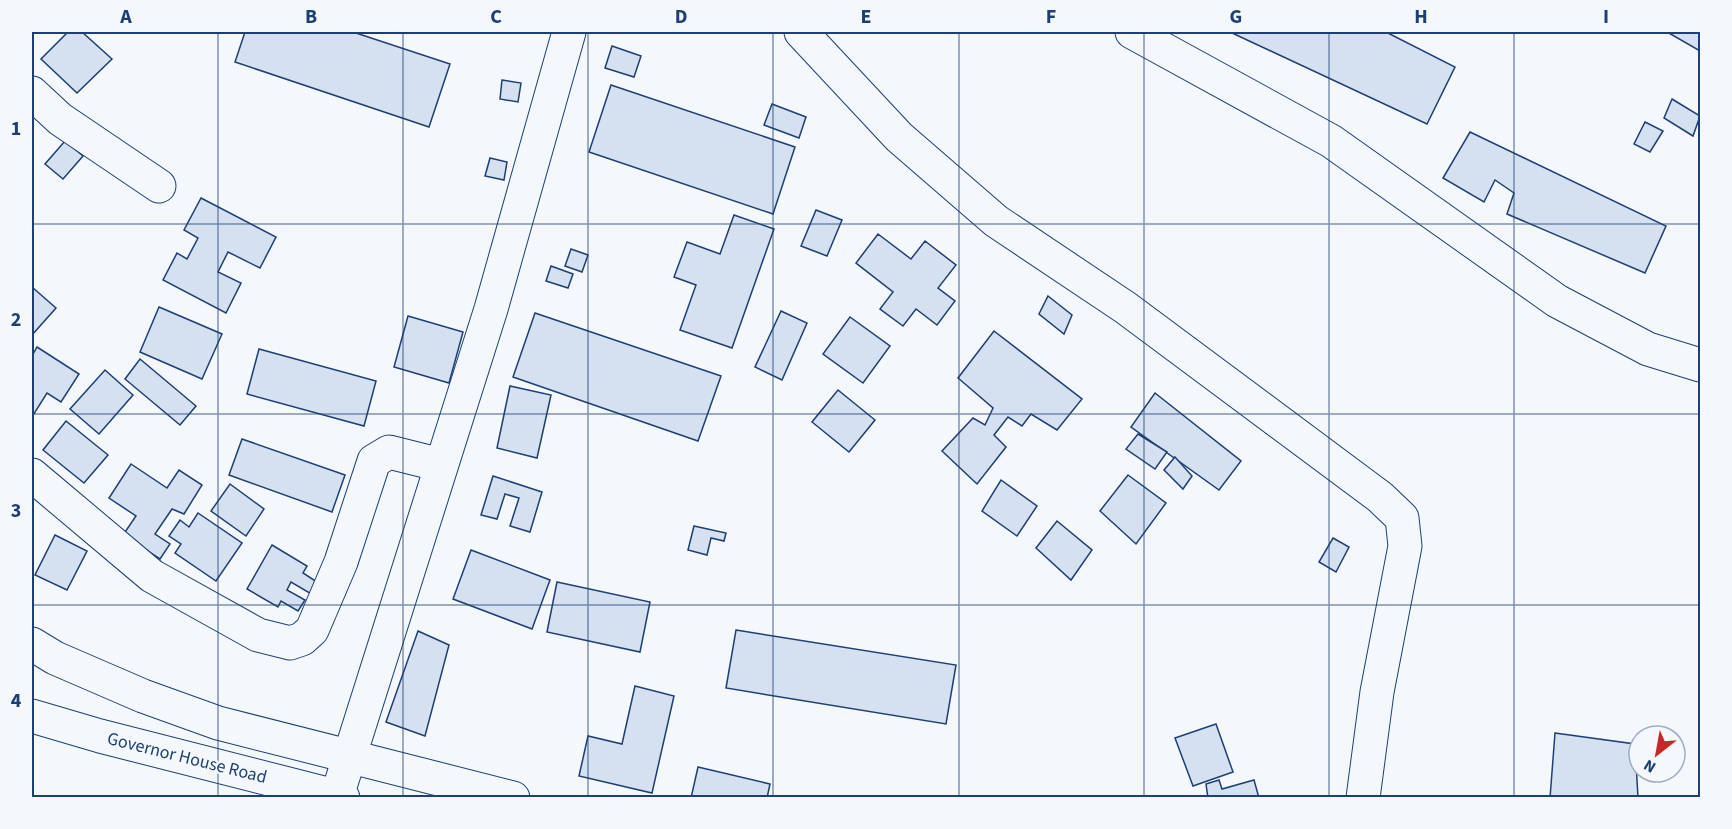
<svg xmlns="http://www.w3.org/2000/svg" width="1732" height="829" font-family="'Source Sans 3',sans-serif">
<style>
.building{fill:#d5e0f0;stroke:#1d3f73;stroke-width:1.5}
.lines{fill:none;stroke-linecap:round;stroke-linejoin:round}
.minor-casing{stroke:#1d3f73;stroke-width:35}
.major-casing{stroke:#1d3f73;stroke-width:35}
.minor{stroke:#f4f7fb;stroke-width:33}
.major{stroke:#f4f7fb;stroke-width:33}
.grid{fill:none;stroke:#1d3f73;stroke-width:1.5;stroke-opacity:0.55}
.labels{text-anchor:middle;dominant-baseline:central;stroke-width:4.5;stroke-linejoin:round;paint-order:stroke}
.street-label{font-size:18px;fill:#1d3f73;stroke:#f4f7fb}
.neatline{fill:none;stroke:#1d3f73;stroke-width:2}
.grid-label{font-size:20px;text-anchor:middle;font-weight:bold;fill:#1d3f73}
</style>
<rect width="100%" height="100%" fill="#f4f7fb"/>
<g class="building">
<path d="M68 32H82L112 59 77 93 41 59Z"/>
<path d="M245 32H353L450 64 429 127 235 62Z"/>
<path d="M1230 32H1386L1455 67 1427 124Z"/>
<path d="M1667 32H1700V51Z"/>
<path d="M612 46 641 56 634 77 605 68Z"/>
<path d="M502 80 521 83 518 102 500 99Z"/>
<path d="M611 85 795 147 773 214 589 152Z"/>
<path d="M1672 99 1700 116 1693 136 1664 118Z"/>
<path d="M772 104 806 117 799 138 764 125Z"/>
<path d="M1645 122 1663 131 1650 152 1634 144Z"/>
<path d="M1470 132 1666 226 1645 273 1507 214 1514 193 1495 180 1484 202 1443 178Z"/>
<path d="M65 141 83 156 63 179 45 164Z"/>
<path d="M490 158 507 162 504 180 485 176Z"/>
<path d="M201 198 276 237 260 268 228 252 218 272 241 283 226 313 163 280 177 253 187 259 198 238 184 230Z"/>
<path d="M816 210 842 220 827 256 801 246Z"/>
<path d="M734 215 774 229 732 348 680 330 696 285 674 277 687 242 720 254Z"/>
<path d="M878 234 911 259 925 241 956 265 938 288 955 301 937 325 916 309 903 326 880 309 893 292 856 263Z"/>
<path d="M571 249 588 255 582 272 565 266Z"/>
<path d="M551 266 573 274 568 288 546 281Z"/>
<path d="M32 287 56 308 32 335Z"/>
<path d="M1048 296 1072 315 1064 334 1039 314Z"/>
<path d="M159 307 222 334 202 379 140 352Z"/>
<path d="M781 311 807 323 782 380 755 367Z"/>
<path d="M535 313 721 376 698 441 513 377Z"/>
<path d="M408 316 463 332 449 383 394 367Z"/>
<path d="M850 317 890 346 863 383 823 354Z"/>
<path d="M994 331 1082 399 1057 430 1031 414 1022 426 1008 417 994 435 1006 447 977 484 942 451 973 418 985 425 993 408 958 378Z"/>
<path d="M37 347 79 374 61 402 47 393 32 417V356Z"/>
<path d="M259 349 376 381 364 426 247 394Z"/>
<path d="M140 359 196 406 180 425 125 379Z"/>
<path d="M105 370 133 395 99 434 70 409Z"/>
<path d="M510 386 551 395 537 458 497 448Z"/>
<path d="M838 390 875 420 849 452 812 422Z"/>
<path d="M1155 393 1241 461 1219 490 1131 427Z"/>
<path d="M66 421 108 455 84 483 43 450Z"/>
<path d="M1138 434 1167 452 1155 469 1126 449Z"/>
<path d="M242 439 345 475 332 512 229 475Z"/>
<path d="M1175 457 1192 476 1183 489 1164 470Z"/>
<path d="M131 464 167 488 179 470 202 485 184 514 172 509 155 534 170 544 160 559 123 535 136 516 109 498Z"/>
<path d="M1128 475 1166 503 1136 544 1100 511Z"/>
<path d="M493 476 542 492 530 532 510 526 519 498 505 494 497 519 481 515Z"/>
<path d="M1001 480 1037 506 1017 536 982 511Z"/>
<path d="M230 484 264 509 246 536 211 511Z"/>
<path d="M198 513 242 543 216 581 175 553 181 544 169 536 180 520 189 527Z"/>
<path d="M1057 521 1092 550 1071 580 1036 548Z"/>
<path d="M694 526 726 533 724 541 711 538 707 555 688 550Z"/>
<path d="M55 535 87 551 67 590 35 575Z"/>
<path d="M1333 538 1349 547 1336 572 1319 562Z"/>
<path d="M272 545 307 566 303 573 320 584 313 595 291 582 287 590 305 600 298 611 281 601 278 607 247 589Z"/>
<path d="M471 550 550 580 532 629 453 599Z"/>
<path d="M557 582 650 602 640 652 547 632Z"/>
<path d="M736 630 956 665 946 724 726 688Z"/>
<path d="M418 631 449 645 425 736 386 722Z"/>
<path d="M635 686 674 696 652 793 579 776 588 736 622 744Z"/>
<path d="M1216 724 1233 772 1193 786 1175 738Z"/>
<path d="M1555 733 1635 744 1638 798H1550Z"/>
<path d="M698 767 770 784 767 798H691Z"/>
<path d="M1219 780 1222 789 1254 780 1259 798H1208L1206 784Z"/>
</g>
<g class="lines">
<g class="minor-casing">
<g id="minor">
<path d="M801 32 899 137 996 221 1126 308 1380 497 1402 518 1405 546 1377 692 1363 798"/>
<path d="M1132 32 1331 141 1557 301 1648 349 1700 365"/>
<path d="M32 93 60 119 159 186"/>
<path d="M32 475 152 576 258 635 290 643 302 639 312 630 341 562 374 461 389 452 441 465"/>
<path d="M337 796 491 309 569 32"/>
</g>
</g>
<g class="major-casing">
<g id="major">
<path d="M32 644 55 658 143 696 218 723 513 798"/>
<path d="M32 716 100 736 343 798"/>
</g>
</g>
<use href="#minor" class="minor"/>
<use href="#major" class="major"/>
</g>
<path class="grid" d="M218 32V798M403 32V798M588 32V798M773 32V798M959 32V798M1144 32V798M1329 32V798M1514 32V798M32 224H1700M32 414H1700M32 605H1700"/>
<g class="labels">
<g class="street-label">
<text transform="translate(187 758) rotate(14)">Governor House Road</text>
</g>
</g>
<rect width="1732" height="829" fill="none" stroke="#f4f7fb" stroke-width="66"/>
<g transform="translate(1657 754) rotate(211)"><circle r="28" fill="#f4f7fb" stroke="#9eadc5" stroke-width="1.5"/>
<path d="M0-4.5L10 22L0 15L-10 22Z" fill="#c62828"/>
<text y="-9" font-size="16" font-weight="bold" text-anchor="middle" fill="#1d3f73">N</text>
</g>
<rect x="33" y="33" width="1666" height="763" class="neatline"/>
<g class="grid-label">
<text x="126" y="23">A</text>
<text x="311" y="23">B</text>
<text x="496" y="23">C</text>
<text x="681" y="23">D</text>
<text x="866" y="23">E</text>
<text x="1051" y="23">F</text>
<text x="1236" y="23">G</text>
<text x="1421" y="23">H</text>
<text x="1606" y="23">I</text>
<text x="16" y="135">1</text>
<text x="16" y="326">2</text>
<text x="16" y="517">3</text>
<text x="16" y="707">4</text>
</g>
</svg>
